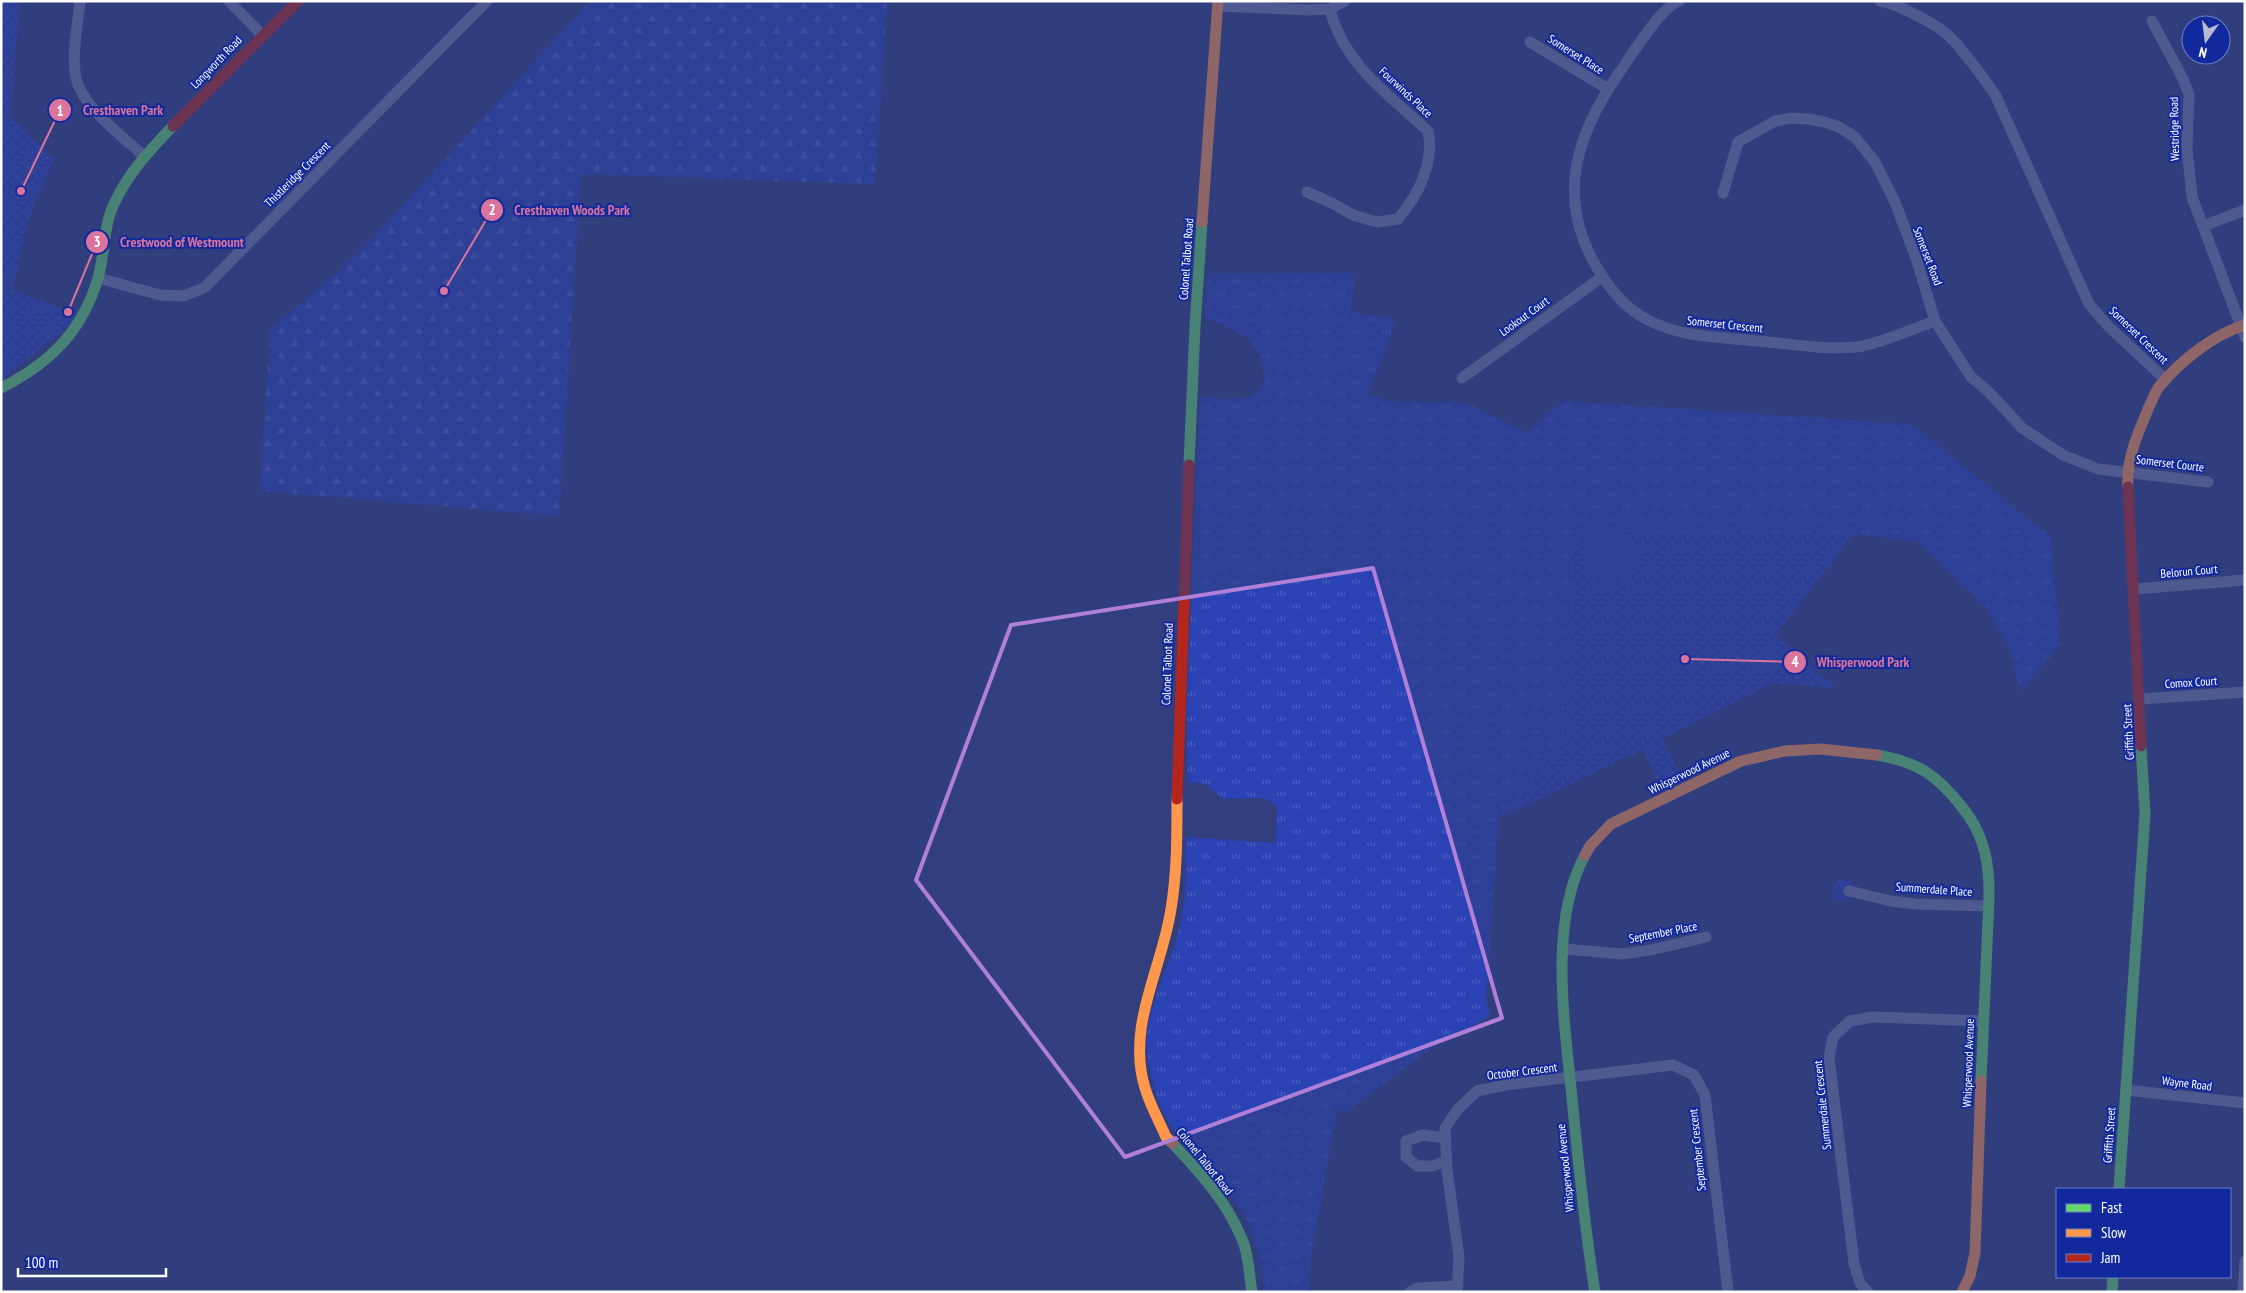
<svg xmlns="http://www.w3.org/2000/svg" width="2246" height="1293" font-family="'PT Sans Narrow',sans-serif">
<style>
.grass{fill:url(#grass-tufts)}
.forest{fill:url(#forest-firs)}
.park{fill:url(#park-dots)}
.garden{fill:#2a42b4}
.lines{fill:none;stroke-linecap:round;stroke-linejoin:round}
.street{stroke:#727aa7;stroke-width:11}
.fast{stroke:#63d668;stroke-width:11}
.slow{stroke:#ff974d;stroke-width:11}
.jam{stroke:#b3261e;stroke-width:11}
.marked{fill:none;stroke:#b080d9;stroke-width:4;stroke-linejoin:round}
.labels{text-anchor:middle;dominant-baseline:central;stroke-width:4;stroke-linejoin:round;paint-order:stroke}
.street-label{font-size:12px;fill:#fff;stroke:#12299d}
.leader{fill:none;stroke:#da749d;stroke-width:2}
.callout-dot{fill:#da749d;stroke:#12299d;stroke-width:2}
.mark-label{font-size:15px;text-anchor:middle;font-weight:bold;fill:#fff}
.callout-label{font-size:14px;text-anchor:middle;font-weight:bold;fill:#da749d;stroke:#12299d;stroke-width:4;stroke-linejoin:round;paint-order:stroke}
</style>
<defs>
<pattern id="grass-tufts" width="24" height="20" patternUnits="userSpaceOnUse" patternTransform="scale(1.25)"><rect width="24" height="20" fill="#2a42b4"/><path d="M3 7l-1-3M5 7V3M7 7l1-3M15 17l-1-3M17 17v-4M19 17l1-3" fill="none" stroke="#4a5ebf"/></pattern>
<pattern id="forest-firs" width="22" height="20" patternUnits="userSpaceOnUse" patternTransform="scale(1.25)"><rect width="22" height="20" fill="#2a42b4"/><path d="M5 1l3.5 6h-7zM16 11l3.5 6h-7z" fill="#4a5ebf"/></pattern>
<pattern id="park-dots" width="8" height="8" patternUnits="userSpaceOnUse" patternTransform="scale(1.25)"><rect width="8" height="8" fill="#2a42b4"/><path d="M2 2h.1M6 6h.1" fill="none" stroke="#4a5ebf" stroke-width="1.8" stroke-linecap="round"/></pattern>
</defs>
<rect width="100%" height="100%" fill="#323e7e"/>
<g class="grass">
<path d="M1354 273 1351 312 1397 319 1367 395 1396 402H1464L1527 432 1563 401 1911 424 2051 537 2060 645 2020 692 2009 648 1988 609 1918 542 1854 534 1571 532 1564 744 1503 817 1499 815 1486 1000 1490 1016 1433 1047 1347 1111 1337 1110 1312 1253 1308 1292H1265C1261 1260 1255 1229 1236 1203 1210 1168 1170 1139 1157 1097 1150 1075 1144 1049 1148 1026 1155 987 1176 952 1183 913 1187 889 1185 862 1186 837L1276 843 1277 806 1265 798 1223 799 1206 784 1188 782 1187 707 1200 397 1234 399 1253 396 1264 383C1265 341 1240 331 1205 318L1208 274Z"/>
<circle cx="1844" cy="890" r="11"/>
</g>
<path class="forest" d="M590 1H887L875 184 581 174 559 516 260 491 270 330 359 253Z"/>
<g class="park">
<path d="M1 1H19L11 117 54 159 27 222 13 290 82 316 1 380Z"/>
<path d="M1571 532 1854 534 1775 635 1837 688 1772 683 1662 739 1686 785 1666 798 1643 749 1503 817 1564 744Z"/>
</g>
<path class="garden" d="M1585 530 1625 532C1646 558 1635 590 1598 584L1578 541Z"/>
<g class="lines">
<g class="street">
<path d="M80 1C78 26 71 54 76 78 82 106 123 137 144 156"/>
<path d="M229 1 262 35"/>
<path d="M1679 1C1659 9 1632 55 1619 73 1576 135 1556 197 1596 266 1608 287 1626 309 1648 320 1682 338 1721 337 1758 341 1791 344 1824 350 1856 347 1876 345 1915 328 1935 321"/>
<path d="M1880 1C1898 4 1939 25 1952 39 1968 56 1981 75 1995 94L2089 304 2108 326 2166 380"/>
<path d="M1218 6 1310 10 1330 9 1345 1"/>
<path d="M2152 21 2183 79 2189 94 2187 148 2192 197 2245 337"/>
<path d="M1530 42 1608 89"/>
<path d="M1307 192 1332 203 1353 215 1377 222 1398 219C1418 196 1435 162 1428 131 1389 95 1343 63 1330 9"/>
<path d="M1723 193 1738 142 1775 121 1792 118 1809 119 1824 122 1839 127 1855 137 1875 162 1895 202 1917 261 1935 321 1971 377 1989 392 2022 428 2063 455 2098 469 2208 482"/>
<path d="M2203 226 2245 210"/>
<path d="M98 278 160 295 184 296 205 287 487 1"/>
<path d="M1462 378 1602 277"/>
<path d="M2135 589 2245 580"/>
<path d="M2140 699 2245 692"/>
<path d="M1849 891 1891 901 1916 904 1988 906"/>
<path d="M1565 949 1622 954 1651 950 1706 937"/>
<path d="M2126 1090 2245 1103"/>
<path d="M1446 1138 1423 1135 1406 1141V1157L1417 1166H1432L1447 1161"/>
<path d="M1410 1292 1418 1288 1458 1286"/>
<path d="M1457 1292 1459 1257 1447 1170 1445 1128 1458 1109 1477 1091 1505 1085 1673 1065 1694 1075 1705 1095 1728 1292"/>
<path d="M1868 1292 1860 1283 1854 1263 1829 1058 1833 1037 1850 1021 1873 1017 1983 1021"/>
<path d="M2243 1292 2245 1261"/>
</g>
<g class="fast">
<path d="M1 388C50 363 82 332 98 278 105 254 103 227 114 204 128 173 150 150 173 126"/>
<path d="M1189 465 1195 326 1202 222"/>
<path d="M1877 755C1918 762 1937 775 1962 807 1970 817 1978 830 1982 843 1993 874 1988 912 1987 945 1985 990 1983 1036 1981 1081"/>
<path d="M1585 855C1547 925 1566 1031 1573 1108 1579 1170 1585 1231 1595 1292"/>
<path d="M1172 1143C1199 1171 1227 1202 1242 1239 1249 1254 1249 1275 1252 1292"/>
<path d="M2119 1189 2145 814 2141 746"/>
<path d="M2112 1292 2113 1277"/>
</g>
<g class="slow">
<path d="M1202 222 1218 1"/>
<path d="M2128 487C2126 459 2138 433 2149 407 2152 401 2155 392 2159 387 2179 362 2214 334 2245 325"/>
<path d="M1585 855 1590 846 1611 824 1741 761 1785 751 1820 749 1877 755"/>
<path d="M1172 1143 1166 1137C1159 1121 1150 1105 1145 1088 1126 1026 1162 969 1171 909 1177 873 1177 836 1177 799"/>
<path d="M1962 1292 1970 1276 1975 1253 1981 1081"/>
</g>
<g class="jam">
<path d="M173 126 298 1"/>
<path d="M2128 487 2141 746"/>
<path d="M1177 799 1189 465"/>
</g>
</g>
<path d="M0 0H2246V1293H0ZM1373 568 1502 1018 1125 1157 916 880 1011 625Z" fill="#323e7e" fill-opacity=".55" fill-rule="evenodd"/>
<path class="marked" d="M1373 568 1502 1018 1125 1157 916 880 1011 625Z"/>
<g class="labels">
<g class="street-label">
<text transform="translate(1576 54) rotate(32)">Somerset Place</text>
<text transform="translate(216 62) rotate(-46)">Longworth Road</text>
<text transform="translate(1406 92) rotate(43)">Fourwinds Place</text>
<text transform="translate(2174 129) rotate(-91)">Westridge Road</text>
<text transform="translate(297 174) rotate(-45)">Thistleridge Crescent</text>
<text transform="translate(1928 256) rotate(69)">Somerset Road</text>
<text transform="translate(1186 259) rotate(-86)">Colonel Talbot Road</text>
<text transform="translate(1524 316) rotate(-36)">Lookout Court</text>
<text transform="translate(1725 324) rotate(6)">Somerset Crescent</text>
<text transform="translate(2139 335) rotate(44)">Somerset Crescent</text>
<text transform="translate(2170 463) rotate(7)">Somerset Courte</text>
<text transform="translate(2189 571) rotate(-5)">Belorun Court</text>
<text transform="translate(1167 664) rotate(-88)">Colonel Talbot Road</text>
<text transform="translate(2191 682) rotate(-4)">Comox Court</text>
<text transform="translate(2128 732) rotate(-93)">Griffith Street</text>
<text transform="translate(1689 771) rotate(-26)">Whisperwood Avenue</text>
<text transform="translate(1934 889) rotate(4)">Summerdale Place</text>
<text transform="translate(1663 932) rotate(-11)">September Place</text>
<text transform="translate(1968 1063) rotate(-88)">Whisperwood Avenue</text>
<text transform="translate(1522 1071) rotate(-7)">October Crescent</text>
<text transform="translate(2187 1083) rotate(7)">Wayne Road</text>
<text transform="translate(1822 1105) rotate(-96)">Summerdale Crescent</text>
<text transform="translate(2109 1135) rotate(-86)">Griffith Street</text>
<text transform="translate(1697 1150) rotate(-96)">September Crescent</text>
<text transform="translate(1205 1161) rotate(51)">Colonel Talbot Road</text>
<text transform="translate(1565 1168) rotate(-96)">Whisperwood Avenue</text>
</g>
</g>
<path class="leader" d="M21 191L60 110M444 291L492 210M68 312L97 242M1685 659L1795 662"/>
<g class="callout-dot">
<circle cx="21" cy="191" r="5"/>
<circle cx="444" cy="291" r="5"/>
<circle cx="68" cy="312" r="5"/>
<circle cx="1685" cy="659" r="5"/>
<circle cx="60" cy="110" r="12"/>
<circle cx="492" cy="210" r="12"/>
<circle cx="97" cy="242" r="12"/>
<circle cx="1795" cy="662" r="12"/>
</g>
<g class="mark-label">
<text x="60" y="116">1</text>
<text x="492" y="215">2</text>
<text x="97" y="247">3</text>
<text x="1795" y="667">4</text>
</g>
<g class="callout-label">
<text x="123" y="115">Cresthaven Park</text>
<text x="572" y="215">Cresthaven Woods Park</text>
<text x="182" y="247">Crestwood of Westmount</text>
<text x="1863" y="667">Whisperwood Park</text>
</g>
<rect width="2246" height="1293" fill="none" stroke="#ffffff" stroke-width="5"/>
<rect x="2056" y="1188" width="175" height="90" fill="#12299d" stroke="#717fc4"/>
<rect x="2066" y="1204" width="25" height="8" fill="#63d668" stroke="#717fc4"/>
<text x="2101" y="1213" font-size="15" fill="#ffffff">Fast</text>
<rect x="2066" y="1229" width="25" height="8" fill="#ff974d" stroke="#717fc4"/>
<text x="2101" y="1238" font-size="15" fill="#ffffff">Slow</text>
<rect x="2066" y="1254" width="25" height="8" fill="#b3261e" stroke="#717fc4"/>
<text x="2101" y="1263" font-size="15" fill="#ffffff">Jam</text>
<g transform="translate(2206 40) rotate(194)"><circle r="24" fill="#12299d" stroke="#717fc4"/>
<path d="M0-4L9 19L0 12L-9 19Z" fill="#b7bbd2"/>
<text y="-8" font-size="14" font-weight="bold" text-anchor="middle" fill="#ffffff">N</text>
</g>
<path d="M18 1268v8h148v-8" fill="none" stroke="#ffffff" stroke-width="2.5"/>
<text x="25" y="1268" font-size="15" fill="#ffffff" stroke="#12299d" stroke-width="4" paint-order="stroke">100 m</text>
</svg>
